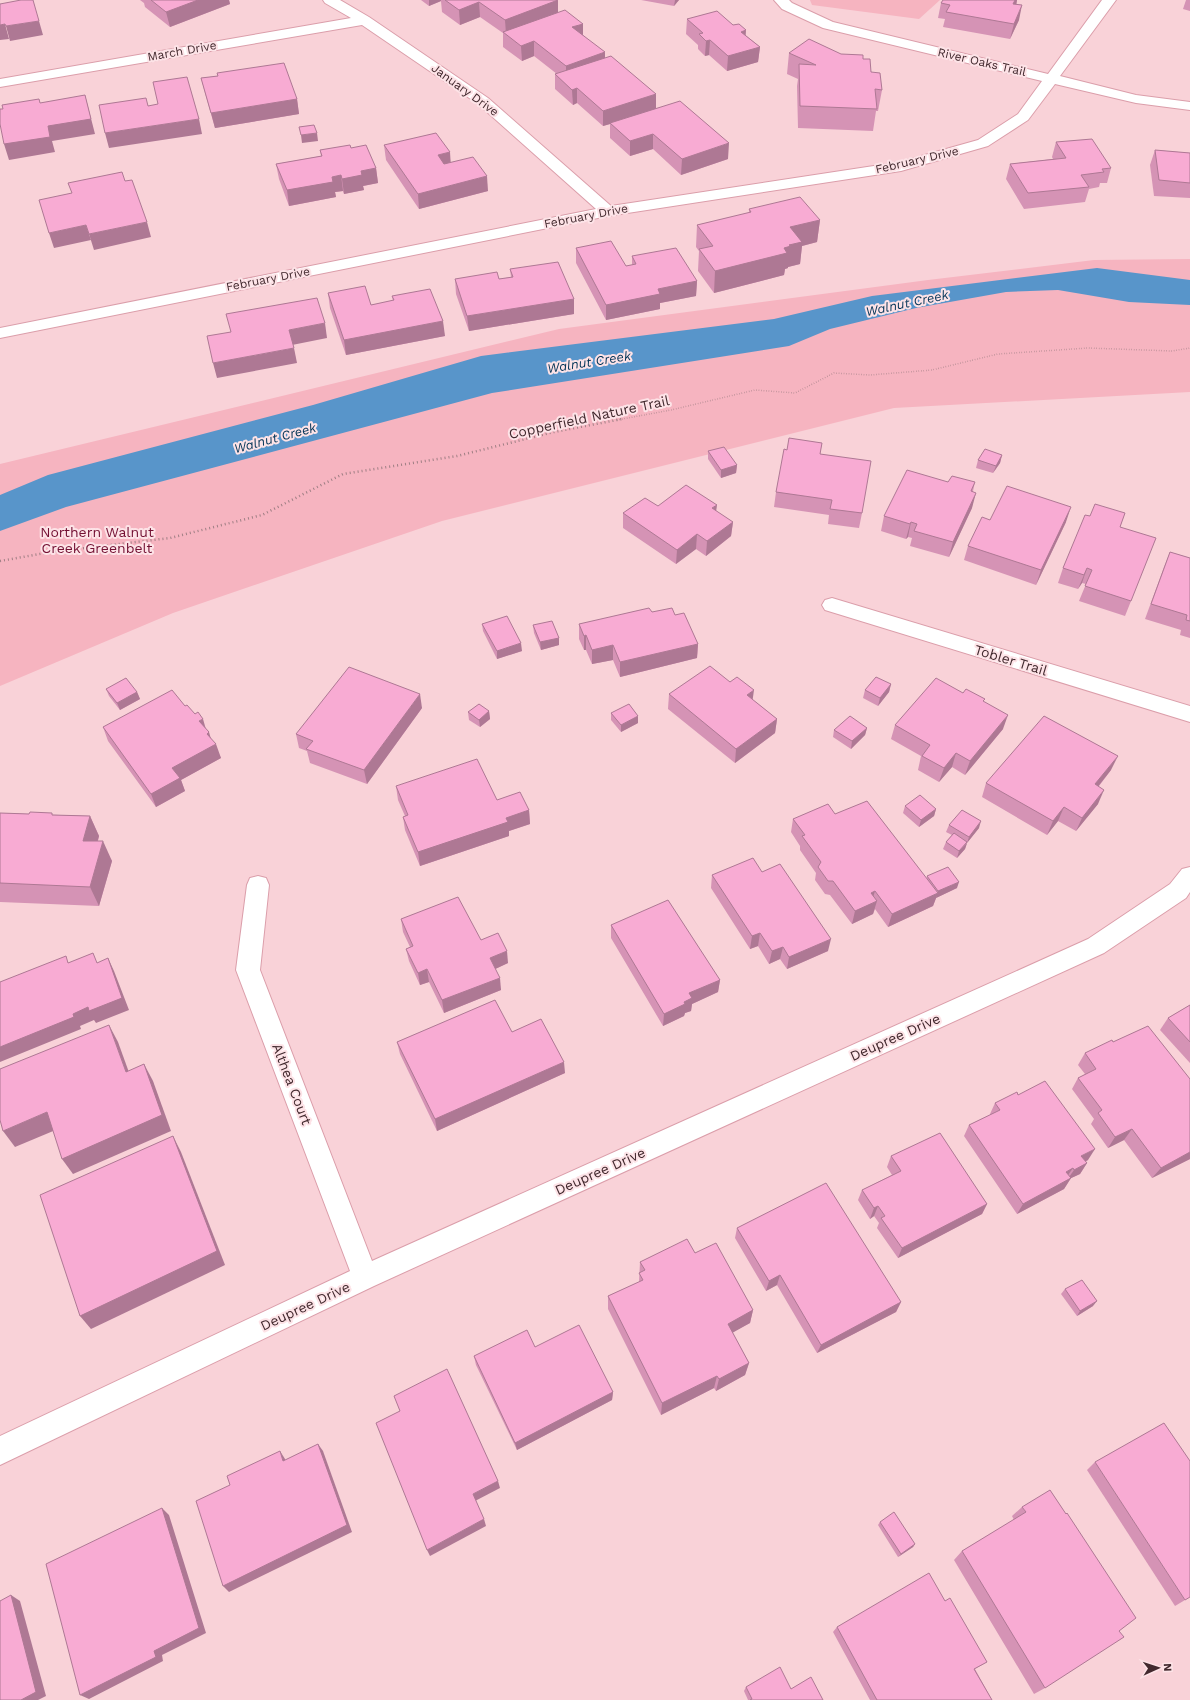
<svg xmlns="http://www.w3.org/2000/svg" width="1190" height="1700" font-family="'Work Sans',sans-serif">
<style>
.green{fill:#f6b4c0}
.water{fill:#5895ca}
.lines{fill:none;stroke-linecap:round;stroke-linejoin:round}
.minor-casing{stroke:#db9eaa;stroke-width:2}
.path-far1{stroke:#9f7f84;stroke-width:1.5;stroke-dasharray:0.5 2;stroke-linecap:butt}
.path{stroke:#9f7f84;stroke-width:2.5;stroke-dasharray:1 3;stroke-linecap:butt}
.minor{fill:#fff;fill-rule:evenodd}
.wall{fill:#d593b5}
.shaded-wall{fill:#ae7894}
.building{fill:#f8abd3;stroke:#ae7894}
.labels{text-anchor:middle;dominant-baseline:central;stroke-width:4;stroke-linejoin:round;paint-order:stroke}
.far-street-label{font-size:12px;fill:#42292e;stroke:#fde3e7}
.far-water-label{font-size:13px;font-style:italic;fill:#023356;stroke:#fde3e7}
.street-label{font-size:14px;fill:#42292e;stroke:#fde3e7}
.park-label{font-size:14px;fill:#731033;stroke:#fde3e7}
</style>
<rect width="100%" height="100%" fill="#f9d2d8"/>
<g class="green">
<path d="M810 0H940L919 19 812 5Z"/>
<path d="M1190 259V392L894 408 442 521 173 613 0 686V464L559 329 928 280 1094 260Z"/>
</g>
<path class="water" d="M1097 268 1190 280V305L1129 302 1058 290 1006 292 916 308 830 329 789 346 492 393 66 507 0 531V495L48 475 313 405 481 356 774 319 872 296Z"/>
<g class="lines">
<g class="minor-casing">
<g id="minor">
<path d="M323 0H340L369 17 488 98 611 206 900 162 978 140 1018 114 1042 81 823 28 782 9 774 0H789L792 3 833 22 1048 74 1102 0H1116L1060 76 1136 95 1190 102V110L1136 103 1055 84 1028 120 988 146 901 171 608 216 0 338V328L596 209 478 104 362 25 0 87V79L351 18 325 3Z"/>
<path d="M832 598 1190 706V722L825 610 822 605 825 600Z"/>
<path d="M1190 867V892L1186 898 1104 953 374 1286 0 1465V1436L350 1271 236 970 247 885 250 878 258 876 266 878 269 885 260 970 372 1261 1088 939 1170 884 1182 869Z"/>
</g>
</g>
<path class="path-far1" d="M617 420 671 410 755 390 795 393 834 373 870 375 932 370 998 354 1088 348 1172 351 1190 348"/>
<path class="path" d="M0 561 51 552 170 538 262 515 343 474 457 456 554 432 622 419"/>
<use href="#minor" class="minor"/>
</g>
<g class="wall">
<path d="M140 0H229L230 4 170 27 145 7 144 3Z"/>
<path d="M421 0H557L558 13 583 24V35L605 58 656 108 728 159 681 175 653 149 630 156 610 138V124L603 126 577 103 573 105 555 89V74H557L534 56 522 61 503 47V33L480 17 460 25 442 12 441 1 429 6Z"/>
<path d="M641 0H679L674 6Z"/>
<path d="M943 0H1017L1016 4 1019 20 1010 39 943 27 945 19 938 18 941 3Z"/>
<path d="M1186 0H1190V11L1183 9Z"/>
<path d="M687 19 733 25 760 47 758 62 727 71 709 55 705 56 698 49V45L686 34Z"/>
<path d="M789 53 841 54 863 59 882 90 878 111H876L873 131 798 128 797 86 798 79 787 74Z"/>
<path d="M217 73 297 99 299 114 215 128 205 93 201 78 218 76Z"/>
<path d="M1056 142 1111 168 1107 183H1100L1099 187 1089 189 1085 202 1024 209 1006 179 1010 164 1053 159 1052 157Z"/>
<path d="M384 145 451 163 488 191 419 209 386 160Z"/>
<path d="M351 148 376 168 378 183 363 186 364 190 344 194 343 191 335 192 336 197 289 206 279 179 276 164 321 156 320 150Z"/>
<path d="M1155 150 1190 153V198L1154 196 1150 165Z"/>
<path d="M749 209 820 220 817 242 802 246 800 264 788 267V268L785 269 784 275 714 293 698 271 699 251 696 247 697 225 749 213Z"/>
<path d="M576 248 626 266 632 265V256L697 281 696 296 660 303V309L606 320 576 263Z"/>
<path d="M510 269 574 299V314L469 331 456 294 455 279H499L511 277Z"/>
<path d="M328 293 371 305 393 301 392 296 445 336 346 355 330 308Z"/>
<path d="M822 443 820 454 862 513 859 528 828 524 829 515 774 507 776 492 787 450Z"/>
<path d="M708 451 737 465 736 473 721 478 708 459Z"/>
<path d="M1002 455 1000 463 993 473 976 468 978 460Z"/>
<path d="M975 482 973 491 972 508 949 557 910 546 912 538 908 537 906 539 881 531 884 516Z"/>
<path d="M658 506 733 522 731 536 706 556 696 549 676 564 623 528V513Z"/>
<path d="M1125 513 1120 527 1131 601 1125 616 1079 601 1086 584 1082 583 1078 589 1058 583 1063 568 1090 516Z"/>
<path d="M990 520 1066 522 1036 585 964 560 968 546Z"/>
<path d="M1170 552 1190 558V638L1180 635 1181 630 1145 619 1164 567Z"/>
<path d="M652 612 675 615 698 644 697 658 620 677 613 660 592 664 586 650H584L579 639V624Z"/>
<path d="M482 624 522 651 497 659 483 631Z"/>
<path d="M533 625 559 638V645L541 650 534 633Z"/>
<path d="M730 682 777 719 775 733 735 763 668 709 669 694Z"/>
<path d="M891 684 889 692 878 706 863 698 865 690Z"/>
<path d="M106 689 137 692 140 699 120 710 109 696Z"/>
<path d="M963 693 984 702 1003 729 965 775 952 767 939 782 918 770 921 756 891 739 895 725Z"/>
<path d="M185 706 206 729 221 758 181 780 185 791 156 807 108 741 103 727Z"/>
<path d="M422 708 367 784 310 763 307 751 299 748 296 734Z"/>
<path d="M489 711 490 719 480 727 469 720 468 712Z"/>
<path d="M611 713 638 723 621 732 611 720Z"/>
<path d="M867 728 865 735 851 749 833 737 834 730Z"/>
<path d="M1111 770 1099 786 1098 804 1076 831 1058 821 1047 835 982 797 986 783Z"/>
<path d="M396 786 497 800 529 810 530 824 509 831V836L420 866 405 830 403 817 405 816 398 800Z"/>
<path d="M905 806 936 809 934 816 919 827 903 813Z"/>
<path d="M0 813 90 816 99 836 98 841 112 861 99 906 0 902Z"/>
<path d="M835 814 927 878V876L957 888 936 898 933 906 888 927 875 909 873 914 852 924 830 895 825 894 815 880 816 873 800 850V846L791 832 793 819Z"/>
<path d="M949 825 979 828 967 843 965 849 957 858 943 849 946 842 952 835 946 832Z"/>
<path d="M762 872 828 951 787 969 780 959 769 964 758 946 750 949 711 888 712 875Z"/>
<path d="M401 919 481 940 508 963 495 969 501 990 444 1013 429 982 420 985 409 961 406 949 410 947 403 932Z"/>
<path d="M611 925 720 980 718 992 692 1004 691 1011 685 1013 684 1016 663 1026 611 938Z"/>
<path d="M1190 1005V1063L1160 1030 1168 1018Z"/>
<path d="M512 1032 565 1073 437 1131 400 1054 397 1042Z"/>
<path d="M1113 1042 1190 1079V1159L1152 1178 1124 1140 1108 1148 1091 1124 1094 1119 1072 1089 1078 1078 1085 1074 1078 1065 1085 1053Z"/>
<path d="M1018 1095 1088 1160 1085 1162 1087 1163 1080 1174 1071 1178 1064 1189 1017 1214 964 1136 969 1125 990 1115V1114L995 1103Z"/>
<path d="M891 1156 987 1204 982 1214 898 1258 877 1228 879 1223 874 1216 870 1219 858 1200 862 1190 892 1175 887 1167Z"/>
<path d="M737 1228 901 1302 896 1312 817 1353 777 1285 766 1291 735 1238Z"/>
<path d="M695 1253 753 1310 750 1323 732 1332 749 1363 745 1375 716 1391 714 1388 661 1415 608 1309V1296L639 1282 640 1262Z"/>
<path d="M1065 1289 1093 1306 1077 1316 1061 1294Z"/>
<path d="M535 1347 613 1392 612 1400 517 1450 476 1365 474 1356Z"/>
<path d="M1095 1462 1185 1600 1175 1606 1087 1470Z"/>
<path d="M1022 1507 1119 1631 1045 1688 1034 1694 954 1560 962 1551 1014 1520 1012 1516Z"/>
<path d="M880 1522 915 1544 913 1547 898 1557 878 1525Z"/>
<path d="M945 1601 987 1662 975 1669 992 1700H870L833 1632 837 1627Z"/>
<path d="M746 1687 791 1689 823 1700H748L744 1691Z"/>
</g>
<g class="shaded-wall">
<path d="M198 0H229L230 4 170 27 166 12Z"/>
<path d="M429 0H441V1L429 6Z"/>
<path d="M558 0V15L506 34 505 20Z"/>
<path d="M675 0H679L674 6Z"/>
<path d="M1015 0H1017L1016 7 1013 4Z"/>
<path d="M479 2 480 17 460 25 459 10Z"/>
<path d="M1022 5 1019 20 1010 39 1014 24Z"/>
<path d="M39 21 43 35 10 41 6 26Z"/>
<path d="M5 24 9 39 0 40V25Z"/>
<path d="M583 24V38L572 27Z"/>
<path d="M746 30 745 45 741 32Z"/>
<path d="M710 40 709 55 705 56 706 41Z"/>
<path d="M534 41V56L522 61 521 46Z"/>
<path d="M760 47 758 62 727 71 728 56Z"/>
<path d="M605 52V67L566 81V66Z"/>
<path d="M577 88V103L573 105 572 90Z"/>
<path d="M656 94V109L610 123V124L603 126V111Z"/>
<path d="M85 95 95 134 52 141 55 152 9 160 4 144 48 126Z"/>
<path d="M297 99 299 114 215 128 211 113Z"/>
<path d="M199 119 202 134 109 148 105 133Z"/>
<path d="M317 133 318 141 302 143 301 135Z"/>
<path d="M653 134V149L630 156V141Z"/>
<path d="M729 143 728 159 681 175 682 159Z"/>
<path d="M450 152 451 167 439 170 438 155Z"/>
<path d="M376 168 378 183 363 186 364 190 344 194 342 179 361 171Z"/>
<path d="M341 175 343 191 335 192 336 197 289 206 287 190 332 177Z"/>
<path d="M487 176 488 191 419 209 418 194Z"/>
<path d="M820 220 817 242 802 246 800 264 788 267V268L785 269 784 275 714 293 715 271 784 248 790 227Z"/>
<path d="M147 222 151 237 94 250 89 234Z"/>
<path d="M86 225 91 240 54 248 49 233Z"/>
<path d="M697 281 696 296 660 303V309L606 320V305L658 289Z"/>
<path d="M574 299V314L469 331 467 316Z"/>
<path d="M443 321 445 336 346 355 344 340Z"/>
<path d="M325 323 327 338 292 345 289 330Z"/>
<path d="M294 348 297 363 217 378 213 363Z"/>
<path d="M1002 455 1000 463 993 473 996 466Z"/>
<path d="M737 465 736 473 721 478V470Z"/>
<path d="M976 493 972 508 949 557 953 542Z"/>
<path d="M717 505 715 520 712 508Z"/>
<path d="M1071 507 1066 522 1036 585 1041 570Z"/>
<path d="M733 522 731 536 706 556 707 541Z"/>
<path d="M911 522 908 537 906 539 910 524Z"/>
<path d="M697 534 696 549 676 564 677 550Z"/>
<path d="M1087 568 1082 583 1078 589Z"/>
<path d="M586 635V650H584V636Z"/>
<path d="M559 638V645L541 650 540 642Z"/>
<path d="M521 643 522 651 497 659V651Z"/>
<path d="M698 644 697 658 620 677V662Z"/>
<path d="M613 645V660L592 664V650Z"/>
<path d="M891 684 889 692 878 706 880 698Z"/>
<path d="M754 690 752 704 747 695Z"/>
<path d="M137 692 140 699 120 710 117 703Z"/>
<path d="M420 694 422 708 367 784 364 770Z"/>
<path d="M489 711 490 719 480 727 479 720Z"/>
<path d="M1008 715 1003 729 965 775 970 761Z"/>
<path d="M638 716V723L621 732V725Z"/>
<path d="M203 719 207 733 199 721Z"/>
<path d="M777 719 775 733 735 763 736 749Z"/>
<path d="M867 728 865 735 851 749 852 741Z"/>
<path d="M209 732 213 746 216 744 221 758 181 780 185 791 156 807 151 794 172 768Z"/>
<path d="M956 753 952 767 939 782 944 768Z"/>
<path d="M1118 756 1111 770 1089 798 1095 784Z"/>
<path d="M1104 790 1098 804 1076 831 1082 818Z"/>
<path d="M1064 807 1058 821 1047 835 1053 821Z"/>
<path d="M936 809 934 816 919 827 921 820Z"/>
<path d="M529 810 530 824 509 831V836L420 866 418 852 506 818Z"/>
<path d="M90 816 99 836 92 860 83 841Z"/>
<path d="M981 821 979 828 967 843 965 849 957 858 959 851 967 843 969 837Z"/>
<path d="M103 841 112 861 99 906 90 887Z"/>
<path d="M959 882 957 888 936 898 938 891Z"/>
<path d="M875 891 871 904 877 901 873 914 852 924 855 911 871 893Z"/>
<path d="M938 893 933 906 888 927 892 914Z"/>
<path d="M760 933 758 946 750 949 752 936Z"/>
<path d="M831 939 828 951 787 969 789 957Z"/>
<path d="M783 947 780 959 769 964 772 951Z"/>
<path d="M507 951 508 963 491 971 490 958Z"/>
<path d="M108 958 114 971 129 1010 96 1023 94 1020 80 1026 81 1029 0 1062V1047L73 1014Z"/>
<path d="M427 969 429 982 420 985 418 973Z"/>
<path d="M500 978 501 990 444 1013 442 1000Z"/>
<path d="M720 980 718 992 692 1004 691 1011 685 1013 684 1016 663 1026 664 1014 684 1002 689 993Z"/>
<path d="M109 1025 118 1042 135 1089 126 1072Z"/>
<path d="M564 1062 565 1073 437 1131 435 1119Z"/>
<path d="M144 1064 153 1081 171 1131 73 1174 62 1159Z"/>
<path d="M47 1112 58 1129 15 1147 3 1131Z"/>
<path d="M1132 1129 1124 1140 1108 1148 1115 1137Z"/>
<path d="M173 1136 181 1152 225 1265 91 1329 80 1316Z"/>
<path d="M1095 1149 1088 1160 1074 1167 1081 1156Z"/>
<path d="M1190 1152V1159L1152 1178 1161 1168Z"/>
<path d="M1087 1163 1080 1174 1067 1180 1074 1170Z"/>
<path d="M1073 1168 1066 1178V1172Z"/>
<path d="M1071 1178 1064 1189 1017 1214 1023 1204Z"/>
<path d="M987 1204 982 1214 898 1258 902 1248Z"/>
<path d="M878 1206 874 1216 870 1219 874 1208Z"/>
<path d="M780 1275 777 1285 766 1291 769 1281Z"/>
<path d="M1097 1301 1093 1306 1077 1316 1080 1311Z"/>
<path d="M901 1302 896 1312 817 1353 821 1345Z"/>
<path d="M753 1310 750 1323 725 1337 728 1324Z"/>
<path d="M749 1363 745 1375 716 1391 719 1379Z"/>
<path d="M717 1376 714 1388 661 1415 662 1403Z"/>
<path d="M613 1392 612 1400 517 1450 515 1443Z"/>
<path d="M318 1444 323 1451 352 1532 229 1592 223 1586Z"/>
<path d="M280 1451 285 1459 288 1468 283 1461Z"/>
<path d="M498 1481 500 1488 475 1501 473 1494Z"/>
<path d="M162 1508 169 1515 206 1633 162 1655 163 1661 89 1699 80 1695 154 1651Z"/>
<path d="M484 1519 486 1526 430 1556 427 1550Z"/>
<path d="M915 1544 913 1547 898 1557 901 1554Z"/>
<path d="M11 1595 20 1601 46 1696 38 1700H21Z"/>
</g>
<g class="building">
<path d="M21 0H33L39 21 6 26 5 24 0 25V4Z"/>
<path d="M151 0H198L166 12Z"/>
<path d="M445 0H558L505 20 479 2 459 10Z"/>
<path d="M943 0H1015L1013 4 1022 5 1014 24 946 12 950 5 941 3Z"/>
<path d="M565 10 583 24 572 27 605 52 566 66 534 41 521 46 503 32Z"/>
<path d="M717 11 733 25 739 24 746 30 741 32 760 47 728 56 710 40 706 41 699 34 703 33 687 19Z"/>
<path d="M809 39 841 54 863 55V59H870L871 72 880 73 882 90 875 89 877 109 800 106 799 64 816 65 789 53Z"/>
<path d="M611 56 656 94 603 111 577 88 572 90 555 74Z"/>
<path d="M284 63 297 99 211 113 201 78 218 76 217 73Z"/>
<path d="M187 77 199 119 105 133 99 105 146 98 148 106 158 104 153 82Z"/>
<path d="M85 95 91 119 48 126 50 137 4 144 0 124V109H3L2 105 39 99 40 103Z"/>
<path d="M680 101 729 143 682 159 653 134 630 141 610 123Z"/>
<path d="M314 125 317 133 301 135 299 127Z"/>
<path d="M436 133 450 152 438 155 444 164 473 157 487 176 418 194 384 145Z"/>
<path d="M1092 139 1111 168 1102 169 1104 172 1081 175 1089 187 1028 193 1010 164 1066 158 1056 142Z"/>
<path d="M350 145 351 148 366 145 376 168 361 171 362 175 342 179 341 175 332 177 333 182 287 190 276 164 322 156 320 150Z"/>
<path d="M1155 150 1190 153V183L1159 180Z"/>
<path d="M122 172 125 181 132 180 147 222 89 234 86 225 49 233 39 200 72 193 68 183Z"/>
<path d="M800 197 820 220 790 227 802 242 789 245 791 246 784 248 787 253 715 271 699 249 713 246 697 225 751 212 749 209Z"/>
<path d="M611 241 626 266 636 264 632 256 676 248 697 281 658 289 660 294 606 305 576 248Z"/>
<path d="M558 262 574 299 467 316 455 279 497 272 499 279 513 277 510 269Z"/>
<path d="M365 286 371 305 394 300 392 296 430 289 443 321 344 340 328 293Z"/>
<path d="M317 298 325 323 289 330 294 348 213 363 207 336 231 332 226 314Z"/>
<path d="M789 438 822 443 820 454 871 461 862 513 830 509 832 500 776 492 784 449 787 450Z"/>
<path d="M724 447 737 465 721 470 708 451Z"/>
<path d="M985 449 1002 455 996 466 978 460Z"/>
<path d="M907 470 948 482 952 476 975 482 971 491 976 493 953 542 914 531 917 524 911 522 910 524 884 516Z"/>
<path d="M686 485 717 505 712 508 733 522 707 541 697 534 677 550 623 513 645 498 658 506Z"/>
<path d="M1007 486 1071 507 1041 570 968 546 982 517 990 520Z"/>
<path d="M1095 504 1125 513 1120 527 1156 538 1131 601 1085 586 1092 570 1087 568 1084 575 1063 568 1085 515 1090 516Z"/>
<path d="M1170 552 1190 558V621L1186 620 1187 615 1151 604Z"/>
<path d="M649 608 652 612 672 608 675 615 684 613 698 644 620 662 613 645 592 650 586 635 584 636 579 624Z"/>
<path d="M507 616 521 643 497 651 482 624Z"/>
<path d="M552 621 559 638 540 642 533 625Z"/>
<path d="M710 666 730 682 737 677 754 690 747 695 777 719 736 749 669 694Z"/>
<path d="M349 667 420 694 364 770 306 749 313 741 296 734Z"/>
<path d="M876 677 891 684 880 698 865 690Z"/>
<path d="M126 678 137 692 117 703 106 689Z"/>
<path d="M936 678 963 693 966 689 985 699 983 701 1008 715 970 761 956 753 944 768 922 756 930 745 895 725Z"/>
<path d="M172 690 185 706 187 705 195 714 198 712 203 719 199 721 209 732 207 734 216 744 172 768 180 778 151 794 103 727Z"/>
<path d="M479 704 489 711 479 720 468 712Z"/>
<path d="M629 704 638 716 621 725 611 713Z"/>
<path d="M850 716 867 728 852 741 834 730Z"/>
<path d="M1044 716 1118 756 1095 784 1104 790 1082 818 1064 807 1053 821 986 783Z"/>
<path d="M477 759 497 800 520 792 529 810 506 818 508 822 418 852 403 817 408 815 396 786Z"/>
<path d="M920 795 936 809 921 820 905 806Z"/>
<path d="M867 801 938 893 892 914 875 891 871 893 877 901 855 911 833 881H828L818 867 821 862 802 836 805 835 793 819 828 804 835 814Z"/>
<path d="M962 810 981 821 969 837 949 825Z"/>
<path d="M30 812 52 813V815L90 816 83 841H103L90 887 0 883V813L29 814Z"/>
<path d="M954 833 967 842 959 851 946 842Z"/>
<path d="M753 858 762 872 780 864 831 939 789 957 783 947 772 951 760 933 752 936 712 875Z"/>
<path d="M948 867 959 882 938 891 927 876Z"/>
<path d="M458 897 481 940 498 933 507 951 490 958 500 978 442 1000 427 969 418 973 406 949 413 946 401 919Z"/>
<path d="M668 900 720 980 689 993 692 998 684 1002 685 1004 664 1014 611 925Z"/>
<path d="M93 953 97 963 108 958 122 998 89 1011 88 1007 73 1014 74 1017 0 1047V982L66 956 68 963Z"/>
<path d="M495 1000 512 1032 541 1019 564 1062 435 1119 397 1042Z"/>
<path d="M1190 1005V1042L1168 1018Z"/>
<path d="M109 1025 126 1072 144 1064 162 1115 62 1159 47 1112 3 1131 0 1120V1069Z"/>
<path d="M1148 1026 1190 1079V1152L1161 1168 1132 1129 1115 1137 1098 1113 1102 1110 1078 1078 1096 1069 1085 1053 1112 1040 1113 1042Z"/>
<path d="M1045 1081 1095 1149 1081 1156 1087 1163 1074 1170 1073 1168 1066 1172 1071 1178 1023 1204 969 1125 1000 1110 995 1103 1017 1092 1018 1095Z"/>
<path d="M940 1133 987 1204 902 1248 881 1218 885 1216 878 1206 874 1208 862 1190 901 1171 891 1156Z"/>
<path d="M173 1136 217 1251 80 1316 40 1195Z"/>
<path d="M826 1183 901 1302 821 1345 780 1275 769 1281 737 1228Z"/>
<path d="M687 1239 695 1253 716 1243 753 1310 728 1324 749 1363 719 1379 717 1376 662 1403 608 1296 643 1280 639 1273 645 1270 640 1262Z"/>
<path d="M1082 1280 1097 1301 1080 1311 1065 1289Z"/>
<path d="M579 1325 613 1392 515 1443 474 1356 527 1330 535 1347Z"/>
<path d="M447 1369 498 1481 473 1494 484 1519 427 1550 376 1423 400 1411 394 1396Z"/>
<path d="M1164 1423 1190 1461V1597L1185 1600 1095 1462Z"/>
<path d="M318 1444 347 1525 223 1586 196 1501 230 1485 227 1476 280 1451 283 1461Z"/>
<path d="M1050 1490 1066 1514 1067 1513 1136 1618 1119 1631 1124 1637 1045 1688 962 1551 1026 1512 1022 1507Z"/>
<path d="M162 1508 199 1628 154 1651 156 1657 80 1695 46 1564Z"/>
<path d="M894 1512 915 1544 901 1554 880 1522Z"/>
<path d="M929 1573 945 1601 950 1598 987 1662 974 1669 992 1700H877L837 1627Z"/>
<path d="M11 1595 36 1692 21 1700H0V1601Z"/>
<path d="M780 1667 791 1689 811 1677 823 1700H750L752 1699 746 1687Z"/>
</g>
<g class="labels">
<g class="far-street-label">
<text transform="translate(182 51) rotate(-10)">March Drive</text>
<text transform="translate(982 62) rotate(13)">River Oaks Trail</text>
<text transform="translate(465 90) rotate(36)">January Drive</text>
<text transform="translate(917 160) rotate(-13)">February Drive</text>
<text transform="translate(586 216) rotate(-11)">February Drive</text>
<text transform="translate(268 279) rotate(-11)">February Drive</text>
</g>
<g class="far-water-label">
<text transform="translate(907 303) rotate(-12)">Walnut Creek</text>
<text transform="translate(589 362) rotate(-9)">Walnut Creek</text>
<text transform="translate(275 438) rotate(-15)">Walnut Creek</text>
</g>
<g class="street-label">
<text transform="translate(589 417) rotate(-12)">Copperfield Nature Trail</text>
<text transform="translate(1011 660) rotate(17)">Tobler Trail</text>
<text transform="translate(895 1037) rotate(-24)">Deupree Drive</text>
<text transform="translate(292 1084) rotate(69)">Althea Court</text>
<text transform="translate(600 1171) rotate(-24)">Deupree Drive</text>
<text transform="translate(305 1306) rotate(-25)">Deupree Drive</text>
</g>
<g class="park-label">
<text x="97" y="532">Northern Walnut<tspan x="97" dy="16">Creek Greenbelt</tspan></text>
</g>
</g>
<g transform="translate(1158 1668) rotate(87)" stroke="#fde3e7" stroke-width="3" paint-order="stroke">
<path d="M0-3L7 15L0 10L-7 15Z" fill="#42292e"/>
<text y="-6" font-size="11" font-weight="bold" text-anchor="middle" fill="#42292e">N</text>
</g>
</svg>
